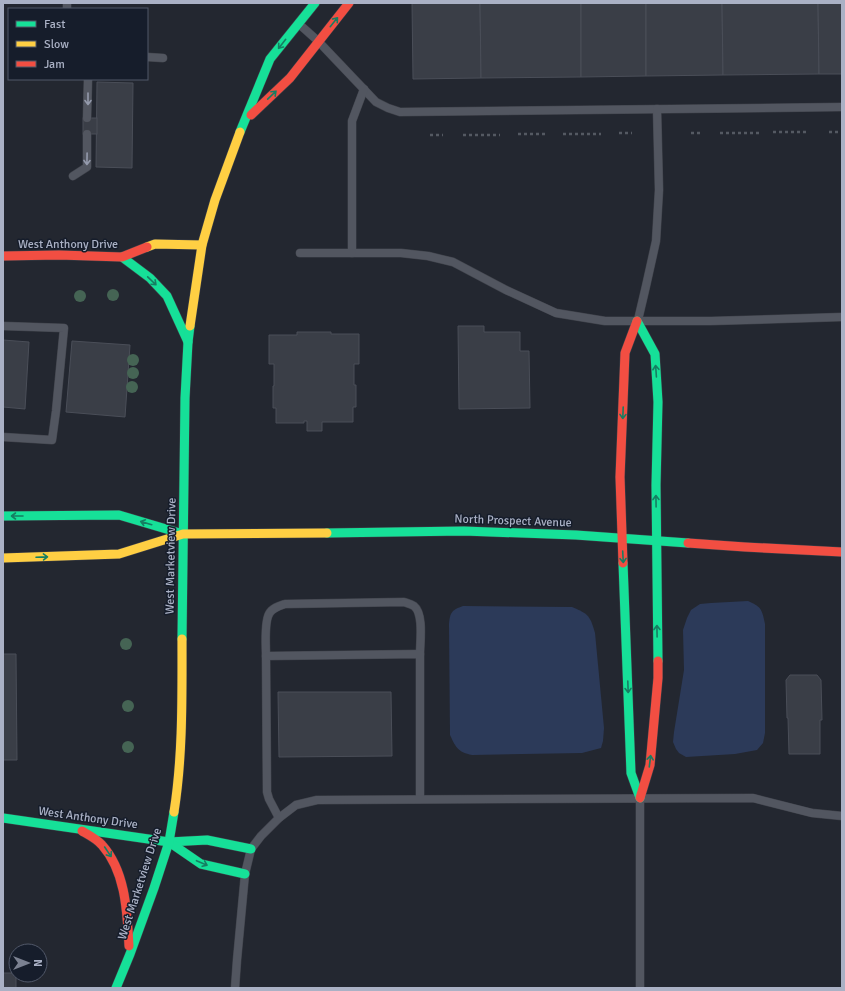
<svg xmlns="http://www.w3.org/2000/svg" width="845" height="991" font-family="Signika,sans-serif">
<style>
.water{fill:#2c3a59}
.building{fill:#3a3e47;stroke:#4a4e58}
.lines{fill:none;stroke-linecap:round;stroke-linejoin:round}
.lane-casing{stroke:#3f424a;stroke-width:9}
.fast-casing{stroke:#3f424a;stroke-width:10}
.slow-casing{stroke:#3f424a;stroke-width:10}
.jam-casing{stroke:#3f424a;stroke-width:10}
.path{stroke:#545962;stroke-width:2.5;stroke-dasharray:3 3;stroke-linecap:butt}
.lane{stroke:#525660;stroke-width:8}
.fast{stroke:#16e098;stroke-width:9}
.slow{stroke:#ffcf43;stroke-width:9}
.jam{stroke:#f24e42;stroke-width:9}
.tree{fill:#456454}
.oneway{stroke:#167e62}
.oneway2{stroke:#949aac}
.labels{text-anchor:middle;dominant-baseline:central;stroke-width:3;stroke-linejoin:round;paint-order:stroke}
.street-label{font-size:12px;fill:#aab1c5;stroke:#161d2b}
</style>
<rect width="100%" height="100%" fill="#232730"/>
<g class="water">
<path d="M748 601C762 607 762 610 765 624V733L763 743 757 750 735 754 686 757 679 753 676 749 673 742 674 732 684 670 683 630 687 618 691 610 700 604 711 603Z"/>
<path d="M463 606 572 607C589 614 590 616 595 633L604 728 603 741 601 748 582 753 472 755C458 752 456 748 450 735L449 624C450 612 452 610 463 606Z"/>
</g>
<g class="building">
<path d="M412 3H480L481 78 413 79Z"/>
<path d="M480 3H581V77L481 78Z"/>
<path d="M581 3H646V76L581 77Z"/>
<path d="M646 3H722L723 75 646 76Z"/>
<path d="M722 3H818L819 74 723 75Z"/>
<path d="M818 3H842V74H819Z"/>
<path d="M97 82 133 83 132 168 96 167Z"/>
<rect x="83" y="118" width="14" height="16"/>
<path d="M458 326H484V332H520V351H529L530 408 459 409Z"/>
<path d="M297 332H331V334H359V364H354V385H356V407H353V422H322V431H307V421H304V423H276V408H273V386H274V364H269V335H297Z"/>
<path d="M3 340 29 342 25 409 3 407Z"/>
<path d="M72 341 130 345 125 417 66 412Z"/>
<path d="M3 654H16L17 760H3Z"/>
<path d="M790 675H817L821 680 822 720H820V754H789L788 718H787L786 680Z"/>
<path d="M278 692H391L392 756 279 757Z"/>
<rect x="3" y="973" width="13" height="15"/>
</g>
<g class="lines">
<g class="lane-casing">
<g id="lane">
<path d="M67 9V3"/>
<path d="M299 24 318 41 376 102 388 108 400 112 842 107"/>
<path d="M147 57 163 58"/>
<path d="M364 89 352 121V253H401L428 256 453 262 506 290 556 313 605 321H711L842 317"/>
<path d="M87 118 88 79"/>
<path d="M73 176 87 167V134"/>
<path d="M300 253H352"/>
<path d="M638 320 646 286 656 241 659 190 657 109"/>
<path d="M3 326 64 328 56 411 52 440 3 437"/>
<path d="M266 656C266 646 264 623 269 614 272 608 279 606 285 604L404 602C407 603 411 604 414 606 424 614 420 642 420 654"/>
<path d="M640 799V988"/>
<path d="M279 818 269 799 267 792 266 656 420 654V799"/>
<path d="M235 988 237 960 245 874 251 849 261 836 279 818 296 805 317 800 753 798 812 813 842 816"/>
</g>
</g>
<g class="fast-casing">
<g id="fast">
<path d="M240 132 270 59 315 3"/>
<path d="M122 257 150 278 167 296 188 342"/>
<path d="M637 321 655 354 658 402 656 485 658 661"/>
<path d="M3 516 119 515 183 534"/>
<path d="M327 533 464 531 576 535 688 543"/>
<path d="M623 563 631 773 640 798"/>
<path d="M182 639 185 398 188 342 190 326"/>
<path d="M3 818 169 842 207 840 251 849"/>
<path d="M169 842 201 864 245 874"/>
<path d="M116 988 130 954 154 888 169 842 174 812"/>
</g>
</g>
<g class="slow-casing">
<g id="slow">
<path d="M147 247 155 244 202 245"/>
<path d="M190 326 202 245 215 200 240 132"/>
<path d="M3 558 119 554 183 534 327 533"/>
<path d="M174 812C183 755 182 696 182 639"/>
</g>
</g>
<g class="jam-casing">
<g id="jam">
<path d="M251 115 290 78 349 3"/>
<path d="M3 256 59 255 122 257 147 247"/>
<path d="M688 543 745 547 842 552"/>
<path d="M623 563 620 477 625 353 637 321"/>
<path d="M640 798 650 765 658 678V661"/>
<path d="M82 831C89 835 97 839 102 845 126 872 127 912 129 946"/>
</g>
</g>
<g class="path">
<path d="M773 132H809"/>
<path d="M829 132H842"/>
<path d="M619 133H632"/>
<path d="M691 133H703"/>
<path d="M720 133H759"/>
<path d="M518 134H545"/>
<path d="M563 134H601"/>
<path d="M430 135H443"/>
<path d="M463 135H500"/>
</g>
<use href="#lane" class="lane"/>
<use href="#fast" class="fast"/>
<use href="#slow" class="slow"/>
<use href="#jam" class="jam"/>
</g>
<g class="tree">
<circle cx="113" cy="295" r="6"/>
<circle cx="80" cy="296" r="6"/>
<circle cx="133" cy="360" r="6"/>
<circle cx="133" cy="373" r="6"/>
<circle cx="132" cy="387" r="6"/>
<circle cx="126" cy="644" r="6"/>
<circle cx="128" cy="706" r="6"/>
<circle cx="128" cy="747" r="6"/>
</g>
<defs><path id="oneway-shaft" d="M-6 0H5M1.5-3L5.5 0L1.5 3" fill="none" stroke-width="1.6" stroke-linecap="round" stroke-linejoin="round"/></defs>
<g class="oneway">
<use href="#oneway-shaft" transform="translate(334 22) rotate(-51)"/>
<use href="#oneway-shaft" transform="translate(282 44) rotate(128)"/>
<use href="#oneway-shaft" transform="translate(272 95) rotate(-44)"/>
<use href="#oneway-shaft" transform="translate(152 281) rotate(44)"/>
<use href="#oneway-shaft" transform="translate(656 371) rotate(-94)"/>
<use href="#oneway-shaft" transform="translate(623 413) rotate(92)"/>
<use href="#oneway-shaft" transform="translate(656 501) rotate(-91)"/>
<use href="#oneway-shaft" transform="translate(17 516) rotate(180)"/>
<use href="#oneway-shaft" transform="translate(146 523) rotate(-164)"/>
<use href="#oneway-shaft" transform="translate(42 557) rotate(-2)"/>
<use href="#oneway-shaft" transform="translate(623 557) rotate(87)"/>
<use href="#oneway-shaft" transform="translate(657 631) rotate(-91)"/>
<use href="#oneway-shaft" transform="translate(628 687) rotate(88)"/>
<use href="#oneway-shaft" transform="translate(650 761) rotate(-83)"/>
<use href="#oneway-shaft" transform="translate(108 852) rotate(56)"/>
<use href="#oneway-shaft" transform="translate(202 863) rotate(23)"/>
</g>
<g class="oneway2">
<use href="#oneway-shaft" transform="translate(88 99) rotate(90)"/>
<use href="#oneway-shaft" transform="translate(87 159) rotate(91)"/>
</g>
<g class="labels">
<g class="street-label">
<text x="68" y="244">West Anthony Drive</text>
<text transform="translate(513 521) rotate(2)">North Prospect Avenue</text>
<text transform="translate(171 556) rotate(-89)">West Marketview Drive</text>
<text transform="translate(88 818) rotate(8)">West Anthony Drive</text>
<text transform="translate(140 884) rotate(-72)">West Marketview Drive</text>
</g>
</g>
<rect width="845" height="991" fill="none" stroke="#aab1c5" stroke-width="8"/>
<rect x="8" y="8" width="140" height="72" fill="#161d2b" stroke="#515869"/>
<rect x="16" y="21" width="20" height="6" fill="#16e098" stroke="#515869"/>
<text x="44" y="28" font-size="12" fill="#aab1c5">Fast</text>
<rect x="16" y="41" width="20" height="6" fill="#ffcf43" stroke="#515869"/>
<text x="44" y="48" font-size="12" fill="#aab1c5">Slow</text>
<rect x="16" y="61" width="20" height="6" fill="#f24e42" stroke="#515869"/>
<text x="44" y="68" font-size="12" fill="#aab1c5">Jam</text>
<g transform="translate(28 963) rotate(90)"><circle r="19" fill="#161d2b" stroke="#515869"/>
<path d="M0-3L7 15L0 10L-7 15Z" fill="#7b8191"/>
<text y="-6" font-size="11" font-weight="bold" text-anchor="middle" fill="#aab1c5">N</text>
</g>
</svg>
